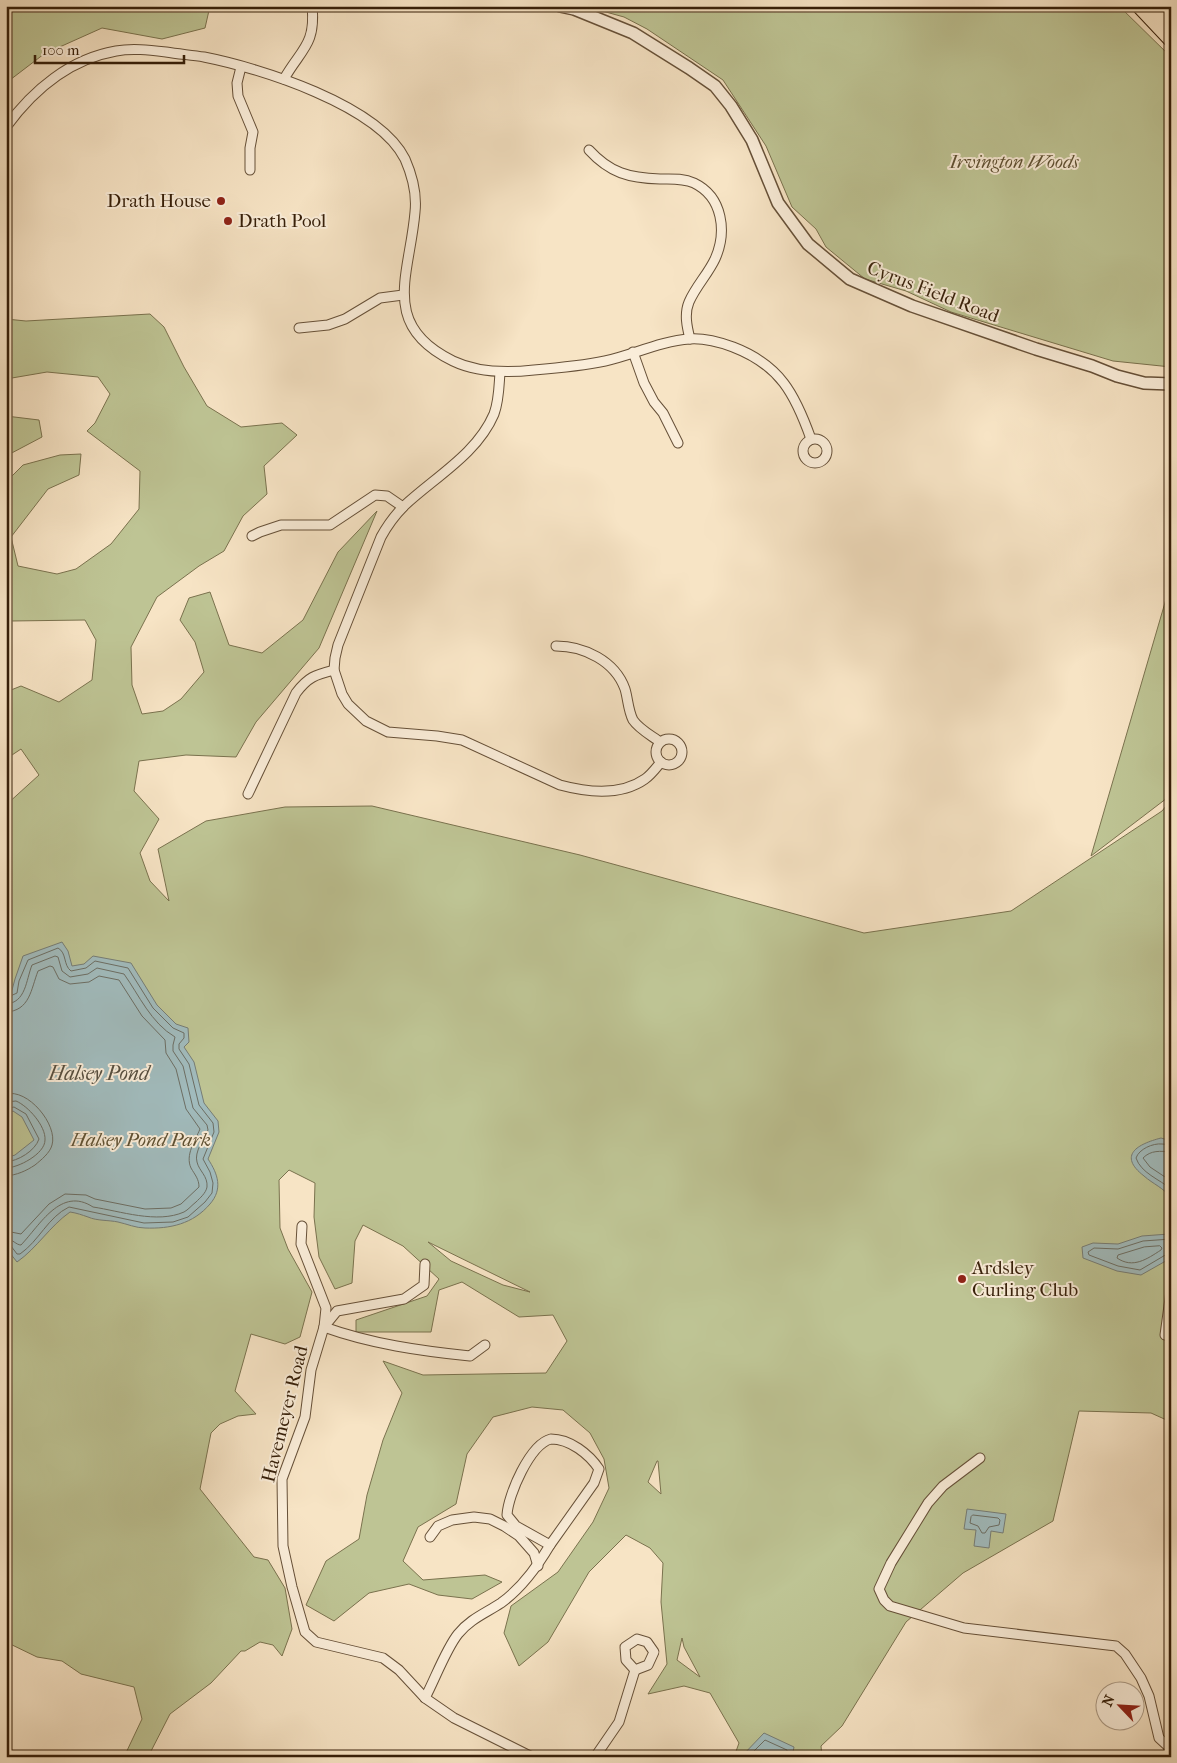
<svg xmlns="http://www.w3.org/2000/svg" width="1177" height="1763" font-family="'IM FELL French Canon',serif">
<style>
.green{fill:#bec494;stroke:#7a724e;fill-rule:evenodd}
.water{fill:#a1bcbe;stroke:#767d76}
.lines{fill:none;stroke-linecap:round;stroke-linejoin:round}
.shore{stroke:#6c6e64;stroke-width:1}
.minor-casing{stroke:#665038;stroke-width:11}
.tertiary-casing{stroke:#665038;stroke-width:14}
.trunk-casing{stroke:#361f09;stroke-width:16}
.minor{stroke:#faedd9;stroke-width:9}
.tertiary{stroke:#faedd9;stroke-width:11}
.trunk{stroke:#f7e4c5;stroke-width:14}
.poi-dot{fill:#8f2418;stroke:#faedd9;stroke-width:2}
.labels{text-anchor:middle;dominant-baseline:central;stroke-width:4;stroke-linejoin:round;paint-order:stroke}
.park-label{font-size:19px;font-style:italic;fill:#5f5133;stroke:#faedd9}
.poi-label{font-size:19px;fill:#361f09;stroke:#faedd9;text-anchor:start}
.street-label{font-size:19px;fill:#361f09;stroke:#faedd9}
.water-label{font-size:20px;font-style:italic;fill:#564e3f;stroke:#faedd9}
</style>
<rect width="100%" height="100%" fill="#f7e4c5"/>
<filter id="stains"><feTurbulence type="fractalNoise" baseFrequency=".004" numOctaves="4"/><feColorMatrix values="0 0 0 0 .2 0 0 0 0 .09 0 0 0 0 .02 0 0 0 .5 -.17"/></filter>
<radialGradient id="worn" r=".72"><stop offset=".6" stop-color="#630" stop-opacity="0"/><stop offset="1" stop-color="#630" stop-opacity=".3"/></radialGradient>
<g class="green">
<path d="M6 6H210L205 28 162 39 102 28 44 54 6 83Z"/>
<path d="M584 6H1119L1171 57V367L1113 361 951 312 906 291 865 279 826 247 816 229 792 207 766 146 723 80 647 29 624 17Z"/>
<path d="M150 314 164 327 184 367 207 406 241 427 282 423 297 435 264 466 267 494 243 516 224 551 199 566 157 597 131 647 132 685 142 714 163 711 181 699 204 672 195 642 180 620 189 598 210 592 229 645 262 653 303 620 338 552 377 511 319 648 256 722 236 757 186 755 139 761 134 791 159 819 140 853 150 881 169 901 158 849 206 821 285 807 372 806 580 855 864 933 1011 911 1162 811 1171 800V1422L1151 1413 1079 1411 1053 1521 963 1573 906 1622 842 1726 821 1746 822 1757H734L739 1743 710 1693 684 1686 648 1694 667 1664 661 1602 663 1563 650 1548 626 1535 589 1572 548 1642 519 1666 504 1633 511 1606 558 1572 593 1522 609 1488 604 1459 590 1433 563 1410 532 1407 493 1417 467 1454 456 1504 418 1527 403 1561 423 1580 485 1575 502 1582 472 1599 438 1595 409 1584 369 1593 334 1621 306 1605 326 1561 359 1539 367 1495 383 1440 402 1393 383 1361 423 1375 546 1373 567 1341 553 1315 519 1317 462 1282 439 1290 431 1332H356V1320L427 1296 439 1279 403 1246 363 1225 355 1241 352 1283 335 1289 319 1257 314 1217 315 1183 289 1170 279 1180 280 1228 288 1249 312 1292 300 1337 285 1344 251 1334 235 1391 256 1414 238 1416 220 1424 211 1433 200 1489 254 1557 268 1560 285 1588 292 1629 282 1656 273 1645 260 1642 245 1651H241L211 1683 170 1714 148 1757H124L142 1719 134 1687 81 1674 62 1661 37 1657 6 1642V805L39 775 21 749 6 759V692L21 686 59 702 92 680 96 640 85 620 11 621 6 618V482L23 465 60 455 81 454 79 475 48 489 11 537 18 566 57 574 76 569 111 544 139 509 140 471 87 431 95 423 110 394 98 377 47 372 6 379V319L26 321ZM428 1242 530 1292 503 1285 451 1261ZM657 1461H658L661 1494 648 1482ZM682 1638 684 1647 700 1677 677 1660Z"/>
<path d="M6 416 39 420 42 437 6 456Z"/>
<path d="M1171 582V795L1091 856Z"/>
</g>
<g class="water">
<path d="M62 942 68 951 72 966 84 964 93 956 131 963 157 1005 176 1024 188 1028 189 1042 184 1047 194 1062 204 1103 218 1121 219 1132 208 1159C218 1174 223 1189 210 1204 193 1224 170 1229 145 1228 136 1228 127 1224 118 1222 109 1220 97 1221 88 1217 82 1215 77 1213 70 1212 50 1226 37 1248 17 1262L6 1248V1158L15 1155 34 1140 22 1117 13 1111 6 1115V994L12 990 15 979 23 956Z"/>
<path d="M1161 1138 1171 1141V1198C1164 1188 1153 1184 1144 1176 1117 1155 1138 1144 1161 1138Z"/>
<path d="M1169 1234 1171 1258 1141 1275 1117 1271 1083 1258 1082 1247 1093 1243 1118 1244 1142 1236Z"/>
<path d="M967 1509 1006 1514 1003 1533 991 1531 989 1548 974 1546 976 1530 964 1529Z"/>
<path d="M764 1733 794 1747 792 1757H741Z"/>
</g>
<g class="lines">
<g class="shore">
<path d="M6 998 17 993 19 981 28 960 58 948C67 953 63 965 71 971L86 968 95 961 128 968 153 1008 173 1028 184 1033V1038L179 1044V1049L189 1064 199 1105 213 1123 214 1132 203 1159 210 1172 213 1183 212 1193 205 1202 188 1217 173 1222 144 1223 69 1207C48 1217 39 1241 20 1254H17L11 1246 6 1245"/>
<path d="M6 1004C26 1003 26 980 32 965L55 956 58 957 62 971 70 977 88 974 97 968 124 974C139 995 151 1023 175 1037L173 1045V1051L183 1066 193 1108 207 1125 208 1130C204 1139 194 1152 197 1162 199 1171 208 1176 207 1187 206 1193 200 1198 196 1202 192 1205 188 1210 184 1212 157 1224 120 1211 93 1207 61 1186 40 1225 21 1245 16 1245 13 1239 6 1239"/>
<path d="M6 1012C30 1011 31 989 38 971L50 966 53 967 59 979 70 984 89 982 99 976 119 980 142 1016 165 1040 166 1053 176 1069 186 1109 200 1129C195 1141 185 1155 191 1168 195 1175 199 1179 199 1187L181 1204 171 1208 145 1209 95 1199 86 1195 65 1194 49 1204 21 1234 6 1231"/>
<path d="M6 1094C28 1088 58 1125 52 1145 50 1153 41 1160 35 1165 26 1171 17 1175 6 1176"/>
<path d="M6 1102 16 1101C28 1106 46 1126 45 1140 45 1154 18 1168 6 1168"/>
<path d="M6 1109 14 1107 26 1114 39 1139C35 1151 18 1161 6 1162"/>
<path d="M1171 1146C1168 1145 1165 1144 1162 1144 1153 1143 1139 1149 1136 1158 1141 1173 1159 1179 1171 1189"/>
<path d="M1171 1152C1160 1151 1151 1150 1143 1158L1150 1167 1171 1181"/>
<path d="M1171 1239 1143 1241 1118 1249 1094 1248 1088 1252 1089 1255 1118 1266 1140 1270 1167 1254H1171"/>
<path d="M1160 1246 1162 1248 1161 1250C1147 1259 1133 1269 1117 1258L1118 1255 1144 1247Z"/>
<path d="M973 1515 998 1518 1000 1520 999 1525 989 1527 985 1533H982L978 1526 970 1523 971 1517Z"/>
<path d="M748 1757 765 1740 787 1750V1757"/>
</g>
<g class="minor-casing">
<g id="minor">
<path d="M241 67 237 83 238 96 253 132 250 148V170"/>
<path d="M284 79C301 49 316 45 312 6"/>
<path d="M6 127C33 90 70 59 116 51 132 48 149 50 166 52 178 54 191 55 204 57 260 68 378 105 405 159 412 175 417 194 415 212 410 274 379 325 453 361 478 373 507 373 534 370 558 368 581 366 605 361 633 355 660 341 690 339 705 338 719 342 733 347 780 365 795 394 811 439"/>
<path d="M589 150C610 173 629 178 660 179 671 179 683 178 694 183 723 197 727 232 715 259 708 274 696 286 689 302 684 314 687 327 690 339"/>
<path d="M299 328 328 325 345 319 380 298 403 295"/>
<path d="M633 352 644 383 654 402 663 413 678 443"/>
<path d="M500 372C499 386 499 401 494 414 477 454 435 477 404 506 395 515 387 526 381 537L338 645 335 658 334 670 342 694 348 704 366 721 388 732 437 736 462 740 560 785C586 792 621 796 645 779 651 775 656 768 661 762"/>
<circle cx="815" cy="451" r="12"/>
<path d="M252 536 260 532 281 525H330L375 495 387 496 403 507"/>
<path d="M556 646C584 646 615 661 625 689 628 699 628 710 633 720 639 729 652 736 660 742"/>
<circle cx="669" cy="752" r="13"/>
<path d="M248 794 296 693C308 677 315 675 334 670"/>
<path d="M302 1226 301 1244 326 1308 324 1327 311 1370 305 1417 282 1479 283 1546 292 1587 305 1632 316 1642 383 1658 399 1670 425 1698 454 1718 532 1757"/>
<path d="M324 1327C371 1344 421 1351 470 1356L485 1345"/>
<path d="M324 1327 337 1311 404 1299 424 1285 425 1264"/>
<path d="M1165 1335 1171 1291"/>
<path d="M551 1439C570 1439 589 1454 599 1469L594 1483 550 1545 516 1526 507 1515C508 1495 530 1444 551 1439Z"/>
<path d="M980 1458 943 1486 928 1503 891 1563 879 1589 884 1600 890 1606 964 1628 1116 1646 1125 1654 1141 1678 1149 1696 1159 1738 1171 1749"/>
<path d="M430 1537 438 1526 452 1520 474 1517 490 1519 504 1526 519 1536 534 1553 538 1566"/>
<path d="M637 1639 647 1642 654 1652 648 1665 635 1670 626 1660 625 1647Z"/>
<path d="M425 1698C435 1679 446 1649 458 1634 470 1619 486 1613 501 1603 522 1588 537 1567 550 1545"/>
<path d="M595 1757 619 1722 635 1670"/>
</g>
</g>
<g class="tertiary-casing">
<path id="tertiary" d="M560 6 574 9 633 33 689 68 715 86 731 106 752 140 778 203 808 244 850 279 912 306 1036 349 1092 366 1117 376 1144 383 1171 384"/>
</g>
<g class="trunk-casing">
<g id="trunk">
<path d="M1139 6 1171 40"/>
<path d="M1155 6 1171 23"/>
</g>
</g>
<use href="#minor" class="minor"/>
<use href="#tertiary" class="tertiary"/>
<use href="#trunk" class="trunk"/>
</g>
<g class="poi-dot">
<circle cx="221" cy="201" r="5"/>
<circle cx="228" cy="221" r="5"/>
<circle cx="962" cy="1279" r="5"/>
</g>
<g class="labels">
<g class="park-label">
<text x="1014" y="162">Irvington Woods</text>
<text x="141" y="1140">Halsey Pond Park</text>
</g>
<g class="poi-label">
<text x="211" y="201" text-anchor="end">Drath House</text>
<text x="238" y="221">Drath Pool</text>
<text x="972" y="1268">Ardsley<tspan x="972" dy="22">Curling Club</tspan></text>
</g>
<g class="street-label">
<text transform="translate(933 292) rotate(21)">Cyrus Field Road</text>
<text transform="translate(285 1414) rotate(-76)">Havemeyer Road</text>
</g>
<g class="water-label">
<text x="99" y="1073">Halsey Pond</text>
</g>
</g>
<rect width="1177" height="1763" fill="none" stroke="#f7e4c5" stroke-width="25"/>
<rect x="8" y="8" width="1162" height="1748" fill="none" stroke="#361f09" stroke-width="2.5"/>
<rect x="12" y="12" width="1152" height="1738" fill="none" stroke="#361f09"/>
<g transform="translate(1120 1706) rotate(295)"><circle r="24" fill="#faedd9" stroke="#ac9b86"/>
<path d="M0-4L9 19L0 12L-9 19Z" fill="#8f2418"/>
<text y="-8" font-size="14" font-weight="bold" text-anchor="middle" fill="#361f09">N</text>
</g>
<path d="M35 55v8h149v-8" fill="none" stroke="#361f09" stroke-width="2.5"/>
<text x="42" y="55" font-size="15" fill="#361f09" stroke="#faedd9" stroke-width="4" paint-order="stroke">100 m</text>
<rect width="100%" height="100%" filter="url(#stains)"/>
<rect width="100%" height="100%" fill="url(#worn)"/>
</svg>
